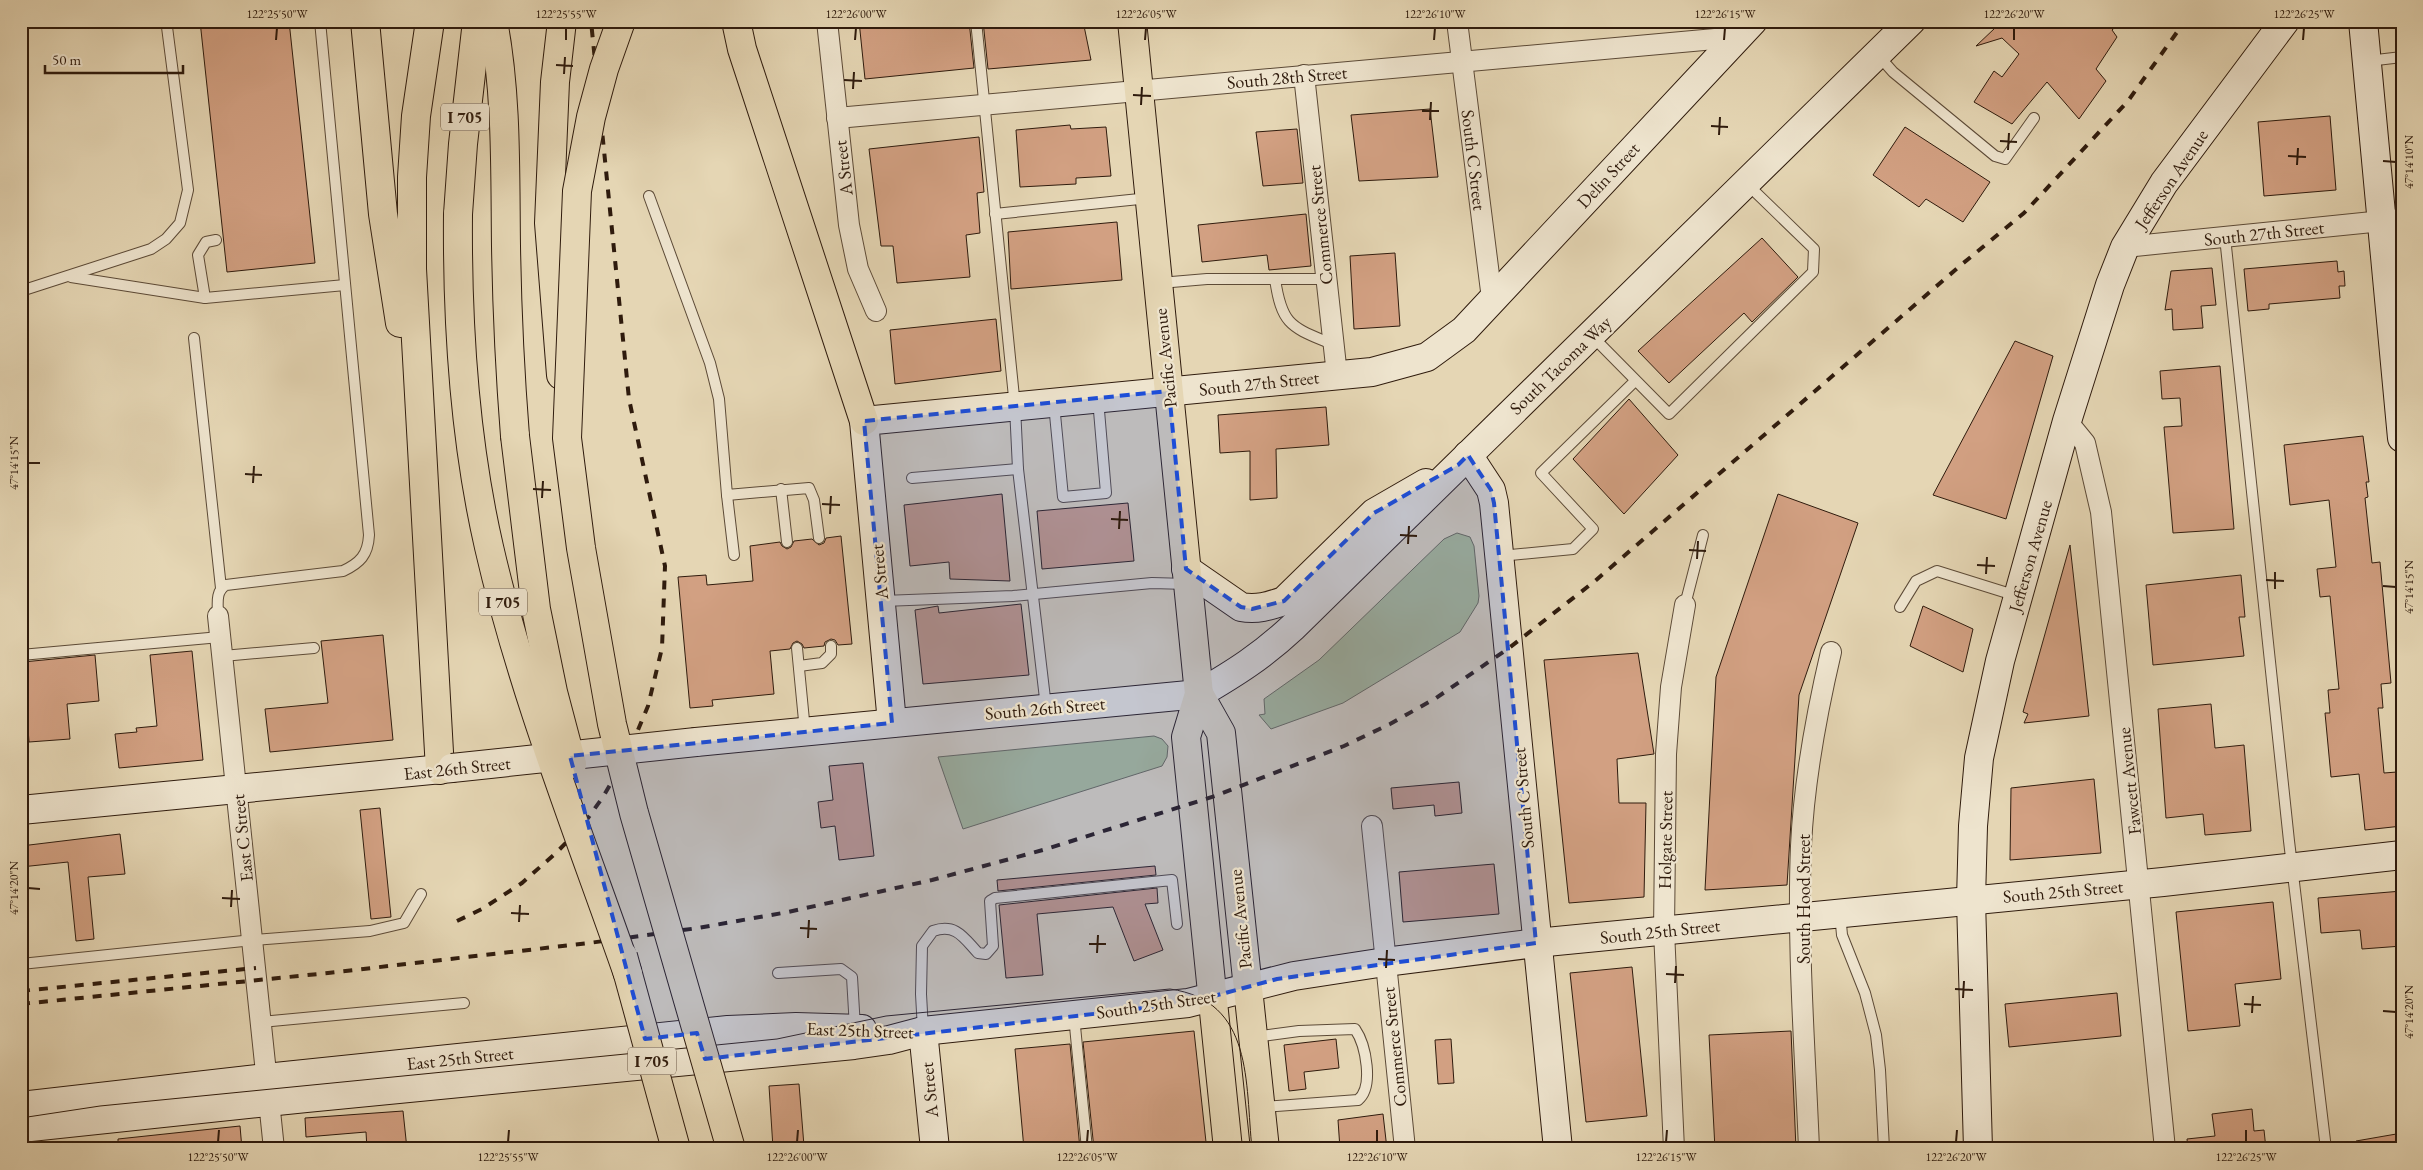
<svg xmlns="http://www.w3.org/2000/svg" width="2423" height="1170" font-family="'EB Garamond',serif">
<style>
.green{fill:#b4be8e;stroke:#726c4e}
.building{fill:#d2a082;stroke:#2f1b0d}
.lines{fill:none;stroke-linecap:round;stroke-linejoin:round}
.lane-casing{stroke:#5c4a37;stroke-width:12}
.street-casing{stroke:#5c4a37;stroke-width:22}
.secondary-casing{stroke:#2f1b0d;stroke-width:30}
.primary-casing{stroke:#2f1b0d;stroke-width:30}
.highway-casing{stroke:#2f1b0d;stroke-width:30}
.lane{stroke:#eee4ce;stroke-width:10}
.street{stroke:#eee4ce;stroke-width:20}
.secondary{stroke:#eee4ce;stroke-width:28}
.primary{stroke:#e5d6b4;stroke-width:28}
.highway{stroke:#e5d6b4;stroke-width:28}
.tram{stroke:#2f1b0d;stroke-width:1}
.rail{stroke:#2f1b0d;stroke-width:4;stroke-dasharray:9 9;stroke-linecap:butt}
.secondary-bridge-casing{stroke:#2f1b0d;stroke-width:30;stroke-linecap:butt}
.highway-bridge-casing{stroke:#2f1b0d;stroke-width:30;stroke-linecap:butt}
.secondary-bridge{stroke:#eee4ce;stroke-width:28}
.highway-bridge{stroke:#e5d6b4;stroke-width:28}
.marked{fill:#1d4ed8;fill-opacity:0.2;stroke:#1d4ed8;stroke-width:4;stroke-dasharray:10 6;stroke-linejoin:round}
.ticks{fill:none;stroke:#2f1b0d;stroke-width:2}
.labels{text-anchor:middle;dominant-baseline:central;stroke-width:4.5;stroke-linejoin:round;paint-order:stroke}
.shield{fill:#eee4ce;stroke:#685747;stroke-width:1}
.shield-label{font-size:16px;font-weight:bold;fill:#2f1b0d}
.street-label{font-size:18px;fill:#2f1b0d;stroke:#eee4ce}
.neatline{fill:none;stroke:#2f1b0d;stroke-width:2}
.ticks-label{font-size:12px;text-anchor:middle;fill:#2f1b0d}
</style>
<rect width="100%" height="100%" fill="#e5d6b4"/>
<filter id="stains"><feTurbulence type="fractalNoise" baseFrequency=".004" numOctaves="4"/><feColorMatrix values="0 0 0 0 .2 0 0 0 0 .09 0 0 0 0 .02 0 0 0 .5 -.17"/></filter>
<radialGradient id="worn" r=".72"><stop offset=".6" stop-color="#630" stop-opacity="0"/><stop offset="1" stop-color="#630" stop-opacity=".3"/></radialGradient>
<g class="green">
<path d="M1457 533 1470 537 1474 546 1479 596 1478 603 1460 632 1343 703 1271 729 1259 715 1265 714 1264 699 1319 660 1444 539Z"/>
<path d="M1154 736 1162 739 1168 746 1167 757 1162 766 963 829 938 757Z"/>
</g>
<g class="building">
<path d="M200 21H289L315 263 227 272Z"/>
<path d="M859 21H969L974 68 865 79Z"/>
<path d="M983 21H1083L1091 60 988 69Z"/>
<path d="M1989 21H2122L2112 30 2117 37 2096 69 2106 81 2079 119 2047 82 2012 124 1974 102 1994 71 2002 77 2019 54 2002 38 1976 46 1995 28Z"/>
<path d="M1430 109 1438 177 1359 181 1351 115Z"/>
<path d="M2330 116 2336 190 2264 196 2258 122Z"/>
<path d="M1070 125 1071 129 1106 127 1111 176 1076 178V184L1020 187 1016 130Z"/>
<path d="M1905 127 1990 182 1963 222 1926 199 1919 207 1873 175Z"/>
<path d="M1297 129 1303 183 1263 186 1256 132Z"/>
<path d="M979 137 984 192 977 193 980 233 966 235 970 277 897 283 893 246H881L869 149Z"/>
<path d="M1306 214 1311 266 1269 270 1267 255 1202 262 1198 225Z"/>
<path d="M1117 222 1122 280 1011 289 1008 232Z"/>
<path d="M1762 238 1798 277 1752 322 1744 313 1669 383 1638 351Z"/>
<path d="M1395 253 1400 326 1354 329 1350 256Z"/>
<path d="M2337 261 2338 272 2344 271 2345 286H2339L2340 298 2269 304V309L2248 311 2244 269Z"/>
<path d="M2212 268 2216 305 2201 306 2203 328 2173 330 2172 309 2165 310 2171 271Z"/>
<path d="M996 319 1001 371 895 384 890 330Z"/>
<path d="M2015 341 2053 356 2006 519 1933 495Z"/>
<path d="M2220 366 2234 529 2173 533 2164 427 2182 426 2180 398 2162 399 2160 371Z"/>
<path d="M1629 399 1678 455 1624 514 1573 459Z"/>
<path d="M1326 407 1329 445 1276 449 1277 498 1250 500V451L1220 453 1218 415Z"/>
<path d="M2363 436 2369 482H2366L2368 497 2365 498 2372 563 2380 562 2391 683 2381 684 2383 708H2378L2384 773 2397 772 2400 795H2402V826L2365 830 2359 774 2331 777 2325 713H2330L2328 690 2339 689 2330 596 2320 597 2317 569 2336 567 2329 500 2290 505 2284 445Z"/>
<path d="M1002 494 1010 581 950 579 949 562 910 566 904 505Z"/>
<path d="M1778 494 1858 523 1799 695 1787 885 1705 890 1716 677Z"/>
<path d="M1128 503 1134 561 1042 569 1037 511Z"/>
<path d="M841 536 852 644 838 645 835 640 831 639 825 642 824 646 804 648 802 644 797 641 793 643 790 649 770 651 774 694 712 700 713 706 690 708 678 577 706 575 707 585 753 581 750 546 780 542 782 546 787 549 791 547 794 541 812 539 819 545 824 543 826 538Z"/>
<path d="M2070 545 2089 716 2024 723 2028 714 2023 712Z"/>
<path d="M2241 575 2245 617H2239L2244 656 2153 665 2146 585Z"/>
<path d="M1021 604 1029 675 923 684 915 610 938 606 939 613Z"/>
<path d="M1923 606 1973 629 1963 672 1910 646Z"/>
<path d="M383 635 393 740 270 752 265 709 328 703 321 641Z"/>
<path d="M192 651 203 760 119 768 115 734 137 732 136 728 157 726 150 655Z"/>
<path d="M1638 653 1654 754 1617 759 1619 803H1646L1644 897 1569 903 1544 660Z"/>
<path d="M95 655 99 701 67 704 70 739 29 742 23 662Z"/>
<path d="M2211 704 2215 748 2244 745 2251 831 2205 835 2203 814 2166 818 2158 709Z"/>
<path d="M863 763 874 856 839 860 835 826 821 828 818 802 833 800 829 766Z"/>
<path d="M2094 779 2101 853 2010 860 2011 788Z"/>
<path d="M1459 782 1462 813 1435 816 1434 805 1393 809 1391 788Z"/>
<path d="M380 808 391 917 371 919 360 810Z"/>
<path d="M120 834 125 874 88 877 94 939 76 941 68 862 21 867V846Z"/>
<path d="M1494 864 1499 914 1403 922 1399 872Z"/>
<path d="M1155 866 1156 875 998 891 997 880Z"/>
<path d="M1157 888 1158 903 1145 904 1163 950 1134 961 1113 907 1037 914 1043 975 1006 978 999 905Z"/>
<path d="M2402 891V946L2362 949 2360 930 2321 933 2318 898Z"/>
<path d="M2273 902 2281 979 2235 984 2240 1026 2188 1031 2176 912Z"/>
<path d="M1632 967 1647 1116 1586 1122 1570 973Z"/>
<path d="M2117 993 2121 1036 2009 1047 2005 1004Z"/>
<path d="M1194 1031 1206 1142 1145 1149H1094L1083 1042Z"/>
<path d="M1791 1031 1796 1149H1715L1709 1035Z"/>
<path d="M1336 1039 1339 1068 1304 1072 1306 1089 1289 1091 1284 1045Z"/>
<path d="M1451 1039 1454 1083 1438 1084 1435 1040Z"/>
<path d="M1070 1044 1080 1149H1024L1015 1049Z"/>
<path d="M799 1084 804 1146 773 1148 769 1086Z"/>
<path d="M2252 1109 2254 1131 2264 1130 2266 1149H2188L2187 1139 2215 1136 2212 1114Z"/>
<path d="M403 1111 407 1149H367L366 1132 306 1137 305 1118Z"/>
<path d="M1383 1114 1387 1149H1340L1338 1120Z"/>
<path d="M240 1126 242 1149H118V1139Z"/>
<path d="M2402 1133V1149H2356V1141Z"/>
</g>
<g class="lines">
<g class="lane-casing">
<g id="lane">
<path d="M976 21 1015 407 1018 469 1046 707"/>
<path d="M1878 55 1893 72 1995 156 2005 159 2034 118"/>
<path d="M2368 61 2402 57"/>
<path d="M649 196 710 363 719 399 727 495 809 488 814 500 819 538"/>
<path d="M995 214 1149 198"/>
<path d="M2225 237 2289 841 2326 1149"/>
<path d="M71 277 205 298 345 285"/>
<path d="M1275 279C1282 327 1292 327 1334 345"/>
<path d="M1160 283 1207 279H1326"/>
<path d="M21 291 151 249 166 239 180 223 188 190 167 27 164 21"/>
<path d="M205 298 198 255 206 242 216 240"/>
<path d="M1591 335 1669 414 1813 272 1814 249 1747 184"/>
<path d="M194 338 221 588"/>
<path d="M1054 404 1063 497 1106 493 1098 399"/>
<path d="M912 478 1018 469"/>
<path d="M781 489 787 542"/>
<path d="M727 495 734 555"/>
<path d="M1500 556 1573 549 1593 529 1541 473 1635 381"/>
<path d="M883 601 1013 596 1152 583 1187 584"/>
<path d="M1685 605 1703 535"/>
<path d="M1900 607 1916 581 1937 571 2017 596"/>
<path d="M218 616C218 605 215 591 226 585L343 571C360 563 368 555 369 535L320 21"/>
<path d="M797 648 805 731"/>
<path d="M21 655 220 637"/>
<path d="M223 656 314 648"/>
<path d="M799 666 822 663 831 654V646"/>
<path d="M1840 913 1842 935 1865 993 1876 1035 1880 1070 1884 1149"/>
<path d="M21 964 253 940 370 931 404 923 421 894"/>
<path d="M778 973 841 969 852 977 855 1028"/>
<path d="M1074 1016 1087 1149"/>
<path d="M261 1022 464 1003"/>
<path d="M923 1030 921 994 922 946 933 931C956 923 964 938 978 953L986 954 993 946 990 901 995 898 1172 880 1177 924"/>
<path d="M1254 1037 1299 1031 1355 1029C1366 1045 1374 1087 1358 1100L1262 1107"/>
</g>
</g>
<g class="street-casing">
<g id="street">
<path d="M827 21 849 225 858 269 876 311"/>
<path d="M1457 21 1492 299"/>
<path d="M1304 75 1337 375"/>
<path d="M837 118 1737 37"/>
<path d="M2125 247 2402 219"/>
<path d="M2067 421 2085 443 2101 512 2165 1149"/>
<path d="M218 616 274 1149"/>
<path d="M1372 826 1405 1149"/>
<path d="M1674 1149 1664 931 1666 754 1671 687 1685 605"/>
<path d="M1809 1149C1805 1048 1797 947 1801 846 1804 780 1816 716 1831 652"/>
</g>
</g>
<g class="secondary-casing">
<g id="secondary">
<path d="M2363 21 2402 438"/>
<path d="M1468 455 1491 490 1494 503 1558 1149"/>
<path d="M1186 569 1241 607C1257 610 1269 606 1284 601L1374 513 1426 483"/>
<path d="M892 723 864 421 1372 372 1427 357 1464 330 1753 21"/>
<path d="M696 742 1199 694C1235 673 1262 656 1293 627L1911 21"/>
<path d="M21 810 452 768"/>
<path d="M923 1031 935 1149"/>
<path d="M21 1106 266 1078 728 1030 796 1027 862 1029"/>
<path d="M21 1128 306 1098 854 1045 889 1040 923 1031 1188 1003 1294 976 1385 962 1536 943 2163 882 2402 855"/>
<path d="M1978 1149 1971 900 1973 826 1979 758 2000 661 2067 421 2110 285 2125 247 2164 183 2285 21"/>
</g>
</g>
<g class="primary-casing">
<g id="primary">
<path d="M1132 21 1199 694 1186 737 1228 1149"/>
<path d="M1199 694 1221 733 1265 1149"/>
</g>
</g>
<g class="highway-casing">
<g id="highway">
<path d="M365 21 383 214 400 323"/>
<path d="M430 21 416 116 412 177V269L440 770"/>
<path d="M493 21C507 95 505 171 506 246 507 309 510 373 515 436"/>
<path d="M736 21 742 49 864 421"/>
<path d="M458 214 463 144 477 21"/>
<path d="M561 375 549 223 555 82 562 21"/>
</g>
</g>
<use href="#lane" class="lane"/>
<use href="#street" class="street"/>
<use href="#secondary" class="secondary"/>
<use href="#primary" class="primary"/>
<use href="#highway" class="highway"/>
<path class="tram" d="M21 1118 100 1106 777 1039 886 1016 1170 989C1254 1001 1245 1083 1252 1149"/>
<g class="rail">
<path d="M457 921 482 909 522 883 557 852 583 825 603 797 628 754 648 706 662 648 665 566 629 399 591 21"/>
<path d="M21 991 256 968"/>
<path d="M21 1004 328 973 589 943 698 928 788 912 932 880 1043 850 1215 796 1344 746 1390 724 1436 698 1509 648 1595 581 1961 265 2024 213 2128 101 2185 21"/>
</g>
<g class="secondary-bridge-casing">
<path id="secondary-bridge" d="M452 768 696 742"/>
</g>
<g class="highway-bridge-casing">
<g id="highway-bridge">
<path d="M621 21 604 69 591 117 577 191 567 438 581 548 612 724 634 813 731 1149"/>
<path d="M458 214C457 325 464 438 489 547 522 691 579 834 628 974"/>
<path d="M515 436 536 609 553 692 572 764"/>
<path d="M623 956 676 1149"/>
</g>
</g>
<use href="#secondary-bridge" class="secondary-bridge"/>
<use href="#highway-bridge" class="highway-bridge"/>
</g>
<path class="marked" d="M1169 391 1186 569 1241 607 1252 609 1284 601 1374 513 1458 465 1468 455 1491 490 1494 503 1536 943 1277 979 1188 1003 705 1059 697 1033 645 1039 570 756 892 723 864 421Z"/>
<path class="ticks" d="M276 40 277 28M566 40V28M855 40 856 28M1145 40 1146 28M1434 40 1435 28M1724 40 1725 28M2014 40V28M2303 40 2304 28M556 65 573 66M564 74 565 57M844 80 862 81M853 89 854 72M1133 95 1151 96M1141 105 1142 87M1422 111H1439M1430 120 1431 102M1711 126 1728 127M1719 135 1720 117M2000 141 2017 142M2008 150 2009 133M2288 156 2306 157M2383 161 2396 162M2297 165 2298 148M28 463H40M245 474 262 475M253 483 254 466M533 489 551 490M542 498 543 481M822 504 840 505M830 514 831 496M1111 519 1128 520M1119 529 1120 511M1400 535 1417 536M1408 544 1409 526M1689 550 1706 551M1697 559 1698 541M1977 565 1995 566M1986 574 1987 557M2266 580 2284 581M2383 586 2396 587M2275 589V572M28 888 40 889M222 898 240 899M231 907 232 890M511 913 529 914M519 922 520 905M800 928 817 929M808 938 809 920M1089 944H1106M1097 953 1098 935M1378 959 1395 960M1386 968 1387 950M1666 974 1684 975M1675 983 1676 966M1955 989 1973 990M1963 998 1964 981M2244 1004 2261 1005M2383 1011 2396 1012M2252 1013 2253 996M218 1142 219 1130M508 1142 509 1130M797 1142 798 1130M1087 1142 1088 1130M1377 1142V1130M1666 1142 1667 1130M1956 1142 1957 1130M2246 1142V1130"/>
<g class="labels">
<g class="shield">
<rect x="441" y="103.5" width="48" height="27" rx="4"/>
<rect x="479" y="588.5" width="48" height="27" rx="4"/>
<rect x="628" y="1047.5" width="48" height="27" rx="4"/>
</g>
<g class="shield-label">
<text x="465" y="117">I 705</text>
<text x="503" y="602">I 705</text>
<text x="652" y="1061">I 705</text>
</g>
<g class="street-label">
<text transform="translate(1287 77) rotate(-5)">South 28th Street</text>
<text transform="translate(1474 160) rotate(83)">South C Street</text>
<text transform="translate(843 168) rotate(-97)">A Street</text>
<text transform="translate(1608 175) rotate(-47)">Delin Street</text>
<text transform="translate(2171 179) rotate(-56)">Jefferson Avenue</text>
<text transform="translate(1320 225) rotate(-96)">Commerce Street</text>
<text transform="translate(2264 233) rotate(-6)">South 27th Street</text>
<text transform="translate(1165 358) rotate(-96)">Pacific Avenue</text>
<text transform="translate(1560 365) rotate(-44)">South Tacoma Way</text>
<text transform="translate(1259 383) rotate(-6)">South 27th Street</text>
<text transform="translate(2030 556) rotate(-74)">Jefferson Avenue</text>
<text transform="translate(879 572) rotate(-96)">A Street</text>
<text transform="translate(1045 708) rotate(-5)">South 26th Street</text>
<text transform="translate(457 768) rotate(-6)">East 26th Street</text>
<text transform="translate(2129 781) rotate(-96)">Fawcett Avenue</text>
<text transform="translate(1523 798) rotate(-95)">South C Street</text>
<text transform="translate(242 838) rotate(-96)">East C Street</text>
<text transform="translate(1665 840) rotate(-89)">Holgate Street</text>
<text transform="translate(2063 891) rotate(-5)">South 25th Street</text>
<text transform="translate(1803 899) rotate(-90)">South Hood Street</text>
<text transform="translate(1240 919) rotate(-96)">Pacific Avenue</text>
<text transform="translate(1660 931) rotate(-6)">South 25th Street</text>
<text transform="translate(1156 1004) rotate(-8)">South 25th Street</text>
<text transform="translate(860 1030) rotate(2)">East 25th Street</text>
<text transform="translate(1394 1047) rotate(-96)">Commerce Street</text>
<text transform="translate(460 1058) rotate(-6)">East 25th Street</text>
<text transform="translate(929 1090) rotate(-96)">A Street</text>
</g>
</g>
<rect width="2423" height="1170" fill="none" stroke="#e5d6b4" stroke-width="55"/>
<path d="M45 65v8h138v-8" fill="none" stroke="#2f1b0d" stroke-width="2.5"/>
<text x="52" y="65" font-size="15" fill="#2f1b0d" stroke="#eee4ce" stroke-width="4" paint-order="stroke">50 m</text>
<rect x="28" y="28" width="2368" height="1114" class="neatline"/>
<g class="ticks-label">
<text x="277" y="18">122°25'50"W</text>
<text x="566" y="18">122°25'55"W</text>
<text x="856" y="18">122°26'00"W</text>
<text x="1146" y="18">122°26'05"W</text>
<text x="1435" y="18">122°26'10"W</text>
<text x="1725" y="18">122°26'15"W</text>
<text x="2014" y="18">122°26'20"W</text>
<text x="2304" y="18">122°26'25"W</text>
<text transform="translate(2409 162) rotate(-90)" y="4">47°14'10"N</text>
<text transform="translate(14 463) rotate(-90)" y="4">47°14'15"N</text>
<text transform="translate(2409 587) rotate(-90)" y="4">47°14'15"N</text>
<text transform="translate(14 888) rotate(-90)" y="4">47°14'20"N</text>
<text transform="translate(2409 1012) rotate(-90)" y="4">47°14'20"N</text>
<text x="218" y="1161">122°25'50"W</text>
<text x="508" y="1161">122°25'55"W</text>
<text x="797" y="1161">122°26'00"W</text>
<text x="1087" y="1161">122°26'05"W</text>
<text x="1377" y="1161">122°26'10"W</text>
<text x="1666" y="1161">122°26'15"W</text>
<text x="1956" y="1161">122°26'20"W</text>
<text x="2246" y="1161">122°26'25"W</text>
</g>
<rect width="100%" height="100%" filter="url(#stains)"/>
<rect width="100%" height="100%" fill="url(#worn)"/>
</svg>
